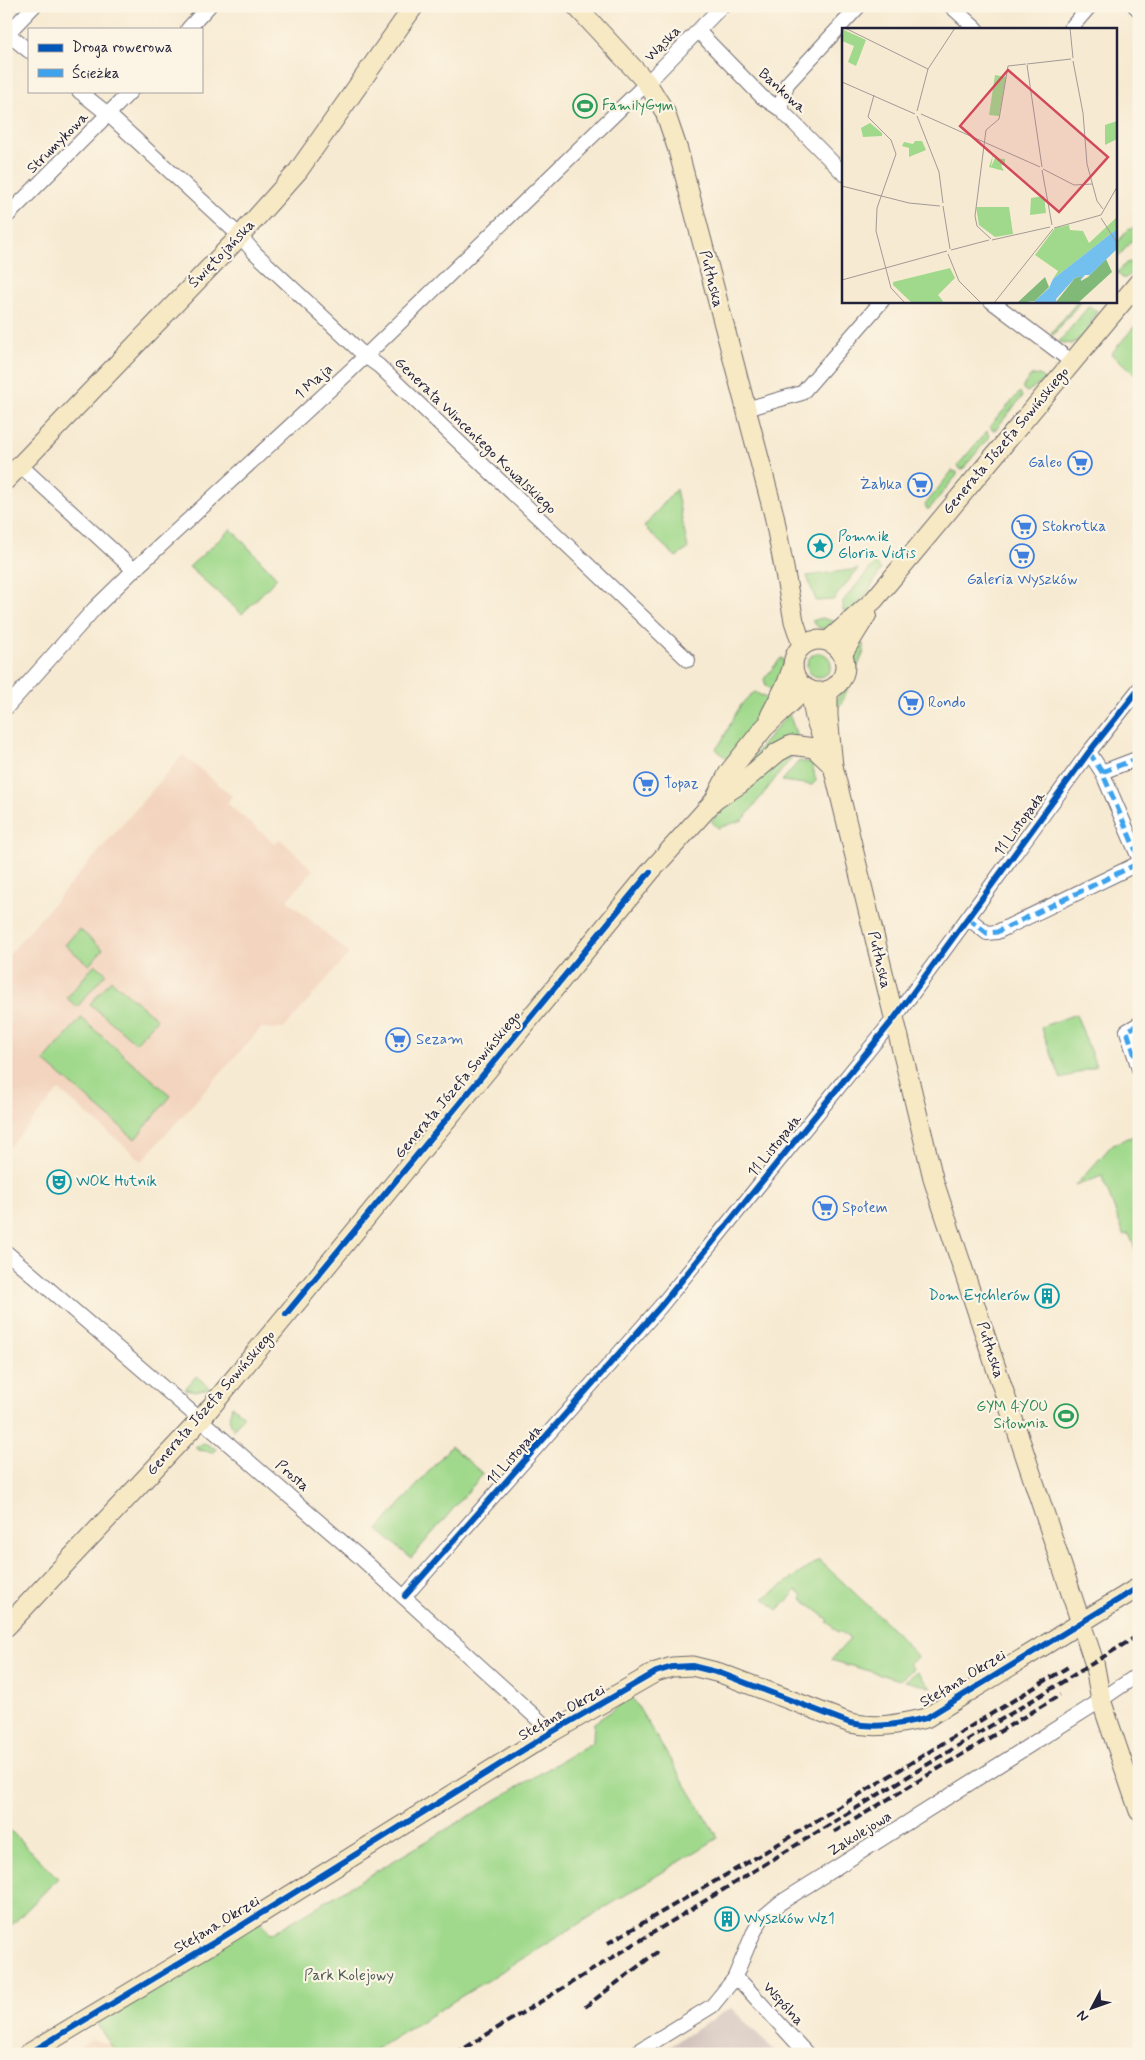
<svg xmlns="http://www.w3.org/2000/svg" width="1145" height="2060" font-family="Mynerve,sans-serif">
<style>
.built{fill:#f3d4be}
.industrial{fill:#cfc0ba}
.green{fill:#a0d98c;stroke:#617e64}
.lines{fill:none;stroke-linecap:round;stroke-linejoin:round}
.street-casing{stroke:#6d6870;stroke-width:16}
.secondary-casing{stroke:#6d6870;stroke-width:21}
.street{stroke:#fff;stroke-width:14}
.secondary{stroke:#f6e9c3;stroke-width:19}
.rail{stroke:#22223b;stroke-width:4;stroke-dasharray:8 4;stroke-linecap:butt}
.quiet{stroke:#3ea2ec;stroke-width:5;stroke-dasharray:10 5;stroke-linecap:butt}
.cycleway-casing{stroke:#fcf5e5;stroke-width:9}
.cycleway{stroke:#0057b8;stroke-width:6}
.labels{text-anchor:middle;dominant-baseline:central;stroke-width:4.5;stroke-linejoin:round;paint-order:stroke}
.street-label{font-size:15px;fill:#22223b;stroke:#fcf5e5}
.leisure-label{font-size:15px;fill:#27864d;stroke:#fcf5e5;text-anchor:start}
.shop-label{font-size:15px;fill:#366cbe;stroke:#fcf5e5;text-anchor:start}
.culture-label{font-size:15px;fill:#0d838f;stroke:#fcf5e5;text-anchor:start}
.park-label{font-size:15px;fill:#485953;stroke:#fcf5e5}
.inset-road{fill:none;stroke:#a29a96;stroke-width:1}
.view{fill:#d1495b;fill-opacity:0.15;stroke:#d1495b;stroke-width:2.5}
.inset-edge{fill:none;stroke:#22223b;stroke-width:2.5}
</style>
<rect width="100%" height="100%" fill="#fcf5e5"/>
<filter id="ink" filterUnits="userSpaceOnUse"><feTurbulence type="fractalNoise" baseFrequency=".02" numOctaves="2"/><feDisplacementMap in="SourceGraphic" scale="10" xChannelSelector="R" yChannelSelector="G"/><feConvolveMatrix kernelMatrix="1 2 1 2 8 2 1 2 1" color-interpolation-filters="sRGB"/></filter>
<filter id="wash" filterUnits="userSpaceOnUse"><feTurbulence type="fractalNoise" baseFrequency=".0096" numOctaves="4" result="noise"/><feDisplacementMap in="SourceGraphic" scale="20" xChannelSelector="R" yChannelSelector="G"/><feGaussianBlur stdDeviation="1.12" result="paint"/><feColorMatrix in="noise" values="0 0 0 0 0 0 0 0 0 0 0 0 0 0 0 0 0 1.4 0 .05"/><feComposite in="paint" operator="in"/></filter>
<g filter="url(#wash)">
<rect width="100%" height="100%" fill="#f7ead2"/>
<g class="built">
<path d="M183 755 232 796 227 803 275 844 280 839 313 870 287 900 349 953 284 1029 261 1028 142 1161 59 1090 6 1151V958Z"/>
<path d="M91 2039 124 2049 130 2054H71Z"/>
</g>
<path class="industrial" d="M731 2008 778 2054H656Z"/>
<g class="green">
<path d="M1134 228 1137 235 1116 259V244L1128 230Z"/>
<path d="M1131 262 1139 268 1124 279 1117 273 1126 263Z"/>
<path d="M1078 301H1081L1053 335 1051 334Z"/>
<path d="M1089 306 1097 311 1085 336 1071 344 1059 342Z"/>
<path d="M1139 321V377L1111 354Z"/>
<path d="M1040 375 1045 380 1027 392 1023 389V386L1031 376Z"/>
<path d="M1020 392 1022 397 995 430H992L990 426Z"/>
<path d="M987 431 989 437 963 469H960L958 465Z"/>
<path d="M952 471 957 472V475L929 509H927L925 505Z"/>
<path d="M676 489 688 549 676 557 644 527Z"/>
<path d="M231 529 277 578 242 614 189 567Z"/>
<path d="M875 563 881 569 869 591 849 615 843 610V601Z"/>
<path d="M858 569 833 600 816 601 807 576Z"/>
<path d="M822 618 837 622 830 630 819 628 812 621Z"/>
<path d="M859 641 864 645V652L841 704 832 711C837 694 845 691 852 676 856 666 854 653 859 641Z"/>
<circle cx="819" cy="665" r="12"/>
<path d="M781 658 783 659V676L775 693 766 686 764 679Z"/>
<path d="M755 692 771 701 749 732 727 759 716 749C730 732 734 705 755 692Z"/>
<path d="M789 713 797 737 734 779Z"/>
<path d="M795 753 743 820 718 828 711 821 782 759Z"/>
<path d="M799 761 812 763 816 781 812 785 782 781Z"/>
<path d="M79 929 103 949 89 965 65 945Z"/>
<path d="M95 964 106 973 77 1007 67 998Z"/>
<path d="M111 980 157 1019 136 1043 90 1004Z"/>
<path d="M1076 1014 1096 1066 1061 1079 1041 1027Z"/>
<path d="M81 1018 171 1096 135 1139 44 1061Z"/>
<path d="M1139 1134V1257L1129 1234 1124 1235 1102 1176 1075 1186 1113 1144Z"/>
<path d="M196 1376 210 1388 196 1391 185 1389Z"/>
<path d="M232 1406 244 1416 233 1430 229 1418Z"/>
<path d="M204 1443 216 1449 214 1452 198 1450 195 1447Z"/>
<path d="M451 1446 483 1474 411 1558 378 1530Z"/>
<path d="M819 1560 889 1625 918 1657 909 1664 913 1669 900 1680 831 1660 850 1639 840 1631 838 1632 827 1622 829 1620 802 1599 803 1597 797 1590 778 1610 764 1598Z"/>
<path d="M917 1672 931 1687 905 1681Z"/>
<path d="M632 1697 718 1838 368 2054H117L94 2020 258 1919 271 1934 593 1742 594 1723Z"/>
<path d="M6 1826 58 1878 6 1931Z"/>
</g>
</g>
<g filter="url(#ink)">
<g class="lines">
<g class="street-casing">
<g id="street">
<path d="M951 6 976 29"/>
<path d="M1135 6 1139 10"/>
<path d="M188 29 209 6"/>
<path d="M1070 29 1090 6"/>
<path d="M699 32 762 97 780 109 844 174"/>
<path d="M8 34 29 51"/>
<path d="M6 35 34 6"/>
<path d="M79 91 109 115 240 236 255 253 365 356 379 366 688 660"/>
<path d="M780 109 787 84 859 6"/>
<path d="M6 217 131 91"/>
<path d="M991 301 1072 362"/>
<path d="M746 409 802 393 882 301"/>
<path d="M21 466 134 570"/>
<path d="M6 708 95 608 134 570 351 370 653 77 722 6"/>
<path d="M1089 752 1102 772 1139 858"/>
<path d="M1102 772 1139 758"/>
<path d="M968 918 987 933 997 932 1139 863"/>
<path d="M1139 1024 1127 1031 1139 1069"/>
<path d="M6 1252 362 1559 552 1732"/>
<path d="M405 1596 660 1307 893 1020 1089 752 1139 689"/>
<path d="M734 1979 743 1984 807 2054"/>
<path d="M634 2054 712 2006 734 1979 753 1934 762 1918 780 1903 1092 1706 1139 1674"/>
</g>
</g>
<g class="secondary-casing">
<g id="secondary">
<path d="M576 6 647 83 665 112 678 150 774 515 794 621 802 645"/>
<path d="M6 480 240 236 298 171 414 6"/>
<circle cx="819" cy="666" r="26"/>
<path d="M828 641 874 600 1139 282"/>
<path d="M843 653 867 614"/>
<path d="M810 690 815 718 823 739"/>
<path d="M828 690V716L833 766 934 1182 1094 1662 1101 1700 1139 1811"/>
<path d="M770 716 787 683 793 666"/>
<path d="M715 800 740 784 778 752 791 745 814 748 833 766"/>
<path d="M6 1627 201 1419 650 872 714 801 729 772 764 728 806 688"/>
<path d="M28 2054 223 1937 552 1732 656 1672 672 1667 692 1666 720 1673 850 1723C878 1729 899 1724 926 1718L1139 1587"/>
</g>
</g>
<use href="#street" class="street"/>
<use href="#secondary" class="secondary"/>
<g class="rail">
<path d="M834 1832 1060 1695"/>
<path d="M608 1943 752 1860 1068 1667"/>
<path d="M585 2007 657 1952"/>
<path d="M455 2054 1139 1635"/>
</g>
<g class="quiet">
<path d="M1089 752 1102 772 1139 858"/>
<path d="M1102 772 1139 758"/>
<path d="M968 918 987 933 997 932 1139 863"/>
<path d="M1139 1024 1127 1031 1139 1069"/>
</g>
<g class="cycleway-casing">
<g id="cycleway">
<path d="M286 1314 650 872"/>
<path d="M405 1596 660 1307 893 1020 1089 752 1139 689"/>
<path d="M28 2054 223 1937 552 1732 656 1672 672 1667 692 1666 720 1673 850 1723C878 1729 899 1724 926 1718L1139 1587"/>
</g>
</g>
<use href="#cycleway" class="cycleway"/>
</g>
</g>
<defs>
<g id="stadium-ring" transform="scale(1.25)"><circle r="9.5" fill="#fcf5e5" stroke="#2e9e5b" stroke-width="1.5"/><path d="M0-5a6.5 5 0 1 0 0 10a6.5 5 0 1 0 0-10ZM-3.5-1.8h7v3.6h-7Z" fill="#2e9e5b"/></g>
<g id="supermarket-ring" transform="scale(1.25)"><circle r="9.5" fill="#fcf5e5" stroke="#3f7fe0" stroke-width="1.5"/><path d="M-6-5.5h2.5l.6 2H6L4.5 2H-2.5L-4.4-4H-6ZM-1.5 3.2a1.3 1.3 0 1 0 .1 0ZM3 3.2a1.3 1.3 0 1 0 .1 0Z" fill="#3f7fe0"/></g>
<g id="sight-ring" transform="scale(1.25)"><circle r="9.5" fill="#fcf5e5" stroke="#0f9aa8" stroke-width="1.5"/><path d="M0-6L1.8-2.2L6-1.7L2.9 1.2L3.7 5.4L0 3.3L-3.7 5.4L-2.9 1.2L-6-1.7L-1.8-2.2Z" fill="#0f9aa8"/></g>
<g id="theatre-ring" transform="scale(1.25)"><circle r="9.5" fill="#fcf5e5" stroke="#0f9aa8" stroke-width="1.5"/><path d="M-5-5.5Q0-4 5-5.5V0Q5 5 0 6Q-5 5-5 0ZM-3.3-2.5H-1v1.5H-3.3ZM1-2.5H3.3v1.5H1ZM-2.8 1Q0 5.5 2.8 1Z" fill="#0f9aa8"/></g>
<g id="building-ring" transform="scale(1.25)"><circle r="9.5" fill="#fcf5e5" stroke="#0f9aa8" stroke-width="1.5"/><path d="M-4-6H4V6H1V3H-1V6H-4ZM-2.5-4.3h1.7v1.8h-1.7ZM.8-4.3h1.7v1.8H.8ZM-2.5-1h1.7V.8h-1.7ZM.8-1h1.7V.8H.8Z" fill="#0f9aa8"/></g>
</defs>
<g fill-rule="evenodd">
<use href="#stadium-ring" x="585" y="106"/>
<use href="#supermarket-ring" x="1080" y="463"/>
<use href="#supermarket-ring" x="920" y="485"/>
<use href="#supermarket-ring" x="1024" y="527"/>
<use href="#sight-ring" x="820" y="546"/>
<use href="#supermarket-ring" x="1022" y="556"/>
<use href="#supermarket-ring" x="911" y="703"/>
<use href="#supermarket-ring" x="646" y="784"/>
<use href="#supermarket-ring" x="398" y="1040"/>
<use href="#theatre-ring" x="59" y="1182"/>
<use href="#supermarket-ring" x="825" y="1208"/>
<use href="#building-ring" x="1047" y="1296"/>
<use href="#stadium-ring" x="1066" y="1416"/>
<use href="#building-ring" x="727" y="1919"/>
</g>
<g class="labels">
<g class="street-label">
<text transform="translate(663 44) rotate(-45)">Wąska</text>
<text transform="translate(782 91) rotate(42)">Bankowa</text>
<text transform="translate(58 143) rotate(-45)">Strumykowa</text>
<text transform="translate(222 254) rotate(-46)">Świętojańska</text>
<text transform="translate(711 279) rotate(76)">Pułtuska</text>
<text transform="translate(314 382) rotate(-42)">1 Maja</text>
<text transform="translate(475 436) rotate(44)">Generała Wincentego Kowalskiego</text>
<text transform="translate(1006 441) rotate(-50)">Generała Józefa Sowińskiego</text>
<text transform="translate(1020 824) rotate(-54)">11 Listopada</text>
<text transform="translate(879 960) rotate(77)">Pułtuska</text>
<text transform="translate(458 1085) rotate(-50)">Generała Józefa Sowińskiego</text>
<text transform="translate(775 1146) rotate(-51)">11 Listopada</text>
<text transform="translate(990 1350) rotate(72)">Pułtuska</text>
<text transform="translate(211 1403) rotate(-49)">Generała Józefa Sowińskiego</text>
<text transform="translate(515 1455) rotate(-48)">11 Listopada</text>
<text transform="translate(292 1476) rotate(41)">Prosta</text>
<text transform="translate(963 1679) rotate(-31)">Stefana Okrzei</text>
<text transform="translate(562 1713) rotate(-30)">Stefana Okrzei</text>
<text transform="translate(860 1834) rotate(-32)">Zakolejowa</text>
<text transform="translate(217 1925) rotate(-31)">Stefana Okrzei</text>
<text transform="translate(783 2004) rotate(48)">Wspólna</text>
</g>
<g class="leisure-label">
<text x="602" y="106">FamilyGym</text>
<text x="1048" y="1407" text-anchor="end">GYM 4YOU<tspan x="1048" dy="17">Siłownia</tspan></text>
</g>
<g class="shop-label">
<text x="1062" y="463" text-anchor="end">Galeo</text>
<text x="902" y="485" text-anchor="end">Żabka</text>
<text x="1042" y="527">Stokrotka</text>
<text x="1022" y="580" text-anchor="middle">Galeria Wyszków</text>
<text x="928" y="703">Rondo</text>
<text x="664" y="784">Topaz</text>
<text x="416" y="1040">Sezam</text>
<text x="842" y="1208">Społem</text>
</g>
<g class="culture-label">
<text x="838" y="537">Pomnik<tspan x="838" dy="17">Gloria Victis</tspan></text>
<text x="76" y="1182">WOK Hutnik</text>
<text x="1030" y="1296" text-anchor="end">Dom Eychlerów</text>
<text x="744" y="1919">Wyszków Wz1</text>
</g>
<g class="park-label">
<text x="349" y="1976">Park Kolejowy</text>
</g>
</g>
<g transform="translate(842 28)">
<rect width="275" height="275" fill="#f7ead2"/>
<path d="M0 1 24 12 14 38 6 34 12 18 0 13ZM153 47 164 49 157 88 147 87ZM275 93V111L263 117V97ZM28 95 40 105V108L21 109 19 100ZM73 113H80L84 122 67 129V120L60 118 62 114 71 116ZM151 127 149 139 153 130 163 131V137H159L162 143 147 139ZM202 168 204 185 188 187 189 170ZM134 179H167L171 206 153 209 137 197ZM275 189V201L211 251 216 243 193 227 213 200 227 197 228 202 241 203 247 215ZM108 240 113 250 96 267 101 273 99 275H70L51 257V254Z" fill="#a0d98c"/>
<path d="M264 231 270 244 236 275 214 274 233 250 239 248V253L246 249ZM203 249 207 259 193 273 175 275Z" fill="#80b978"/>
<path d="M275 201V221L248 247H243L238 253 239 248 233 250 214 271 215 275H191L207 260 211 251Z" fill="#73bfed"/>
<path class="inset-road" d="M3 0 86 41M228 0 231 30M231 33 241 85 245 136 255 173 261 181M185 36 229 31M185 37 200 139M0 54 73 86M32 67 26 89 49 112 54 126 35 180 34 203 49 260 63 275M75 83 86 41 113 0M79 86 198 139M75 88 97 144 101 175M201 141 232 157 250 156M200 142 210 197M0 158 67 175 98 178M101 178 108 221M259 187 275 159M259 190 275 215M212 200 259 187M149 211 135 198 133 188 144 102 157 91 166 38 184 36M150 212 208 199M109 222 147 212M106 226 117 253 139 275M0 252 105 223M152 275 211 201"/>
<path class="view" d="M166 42 266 129 217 184 118 98Z"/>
<rect width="275" height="275" class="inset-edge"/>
</g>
<rect width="1145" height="2060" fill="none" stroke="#fcf5e5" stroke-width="25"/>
<rect x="28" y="28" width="175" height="65" fill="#fcf5e5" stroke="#a5a1a1"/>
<rect x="38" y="44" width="25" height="8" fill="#0057b8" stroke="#a5a1a1"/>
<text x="72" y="52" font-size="15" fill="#22223b">Droga rowerowa</text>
<rect x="38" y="69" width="25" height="8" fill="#3ea2ec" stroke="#a5a1a1"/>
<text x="72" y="78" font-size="15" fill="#22223b">Ścieżka</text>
<g transform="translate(1092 2008) rotate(229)" stroke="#fcf5e5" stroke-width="4" paint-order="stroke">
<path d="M0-4L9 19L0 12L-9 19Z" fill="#22223b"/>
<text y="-8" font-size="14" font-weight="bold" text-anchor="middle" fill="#22223b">N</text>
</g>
</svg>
